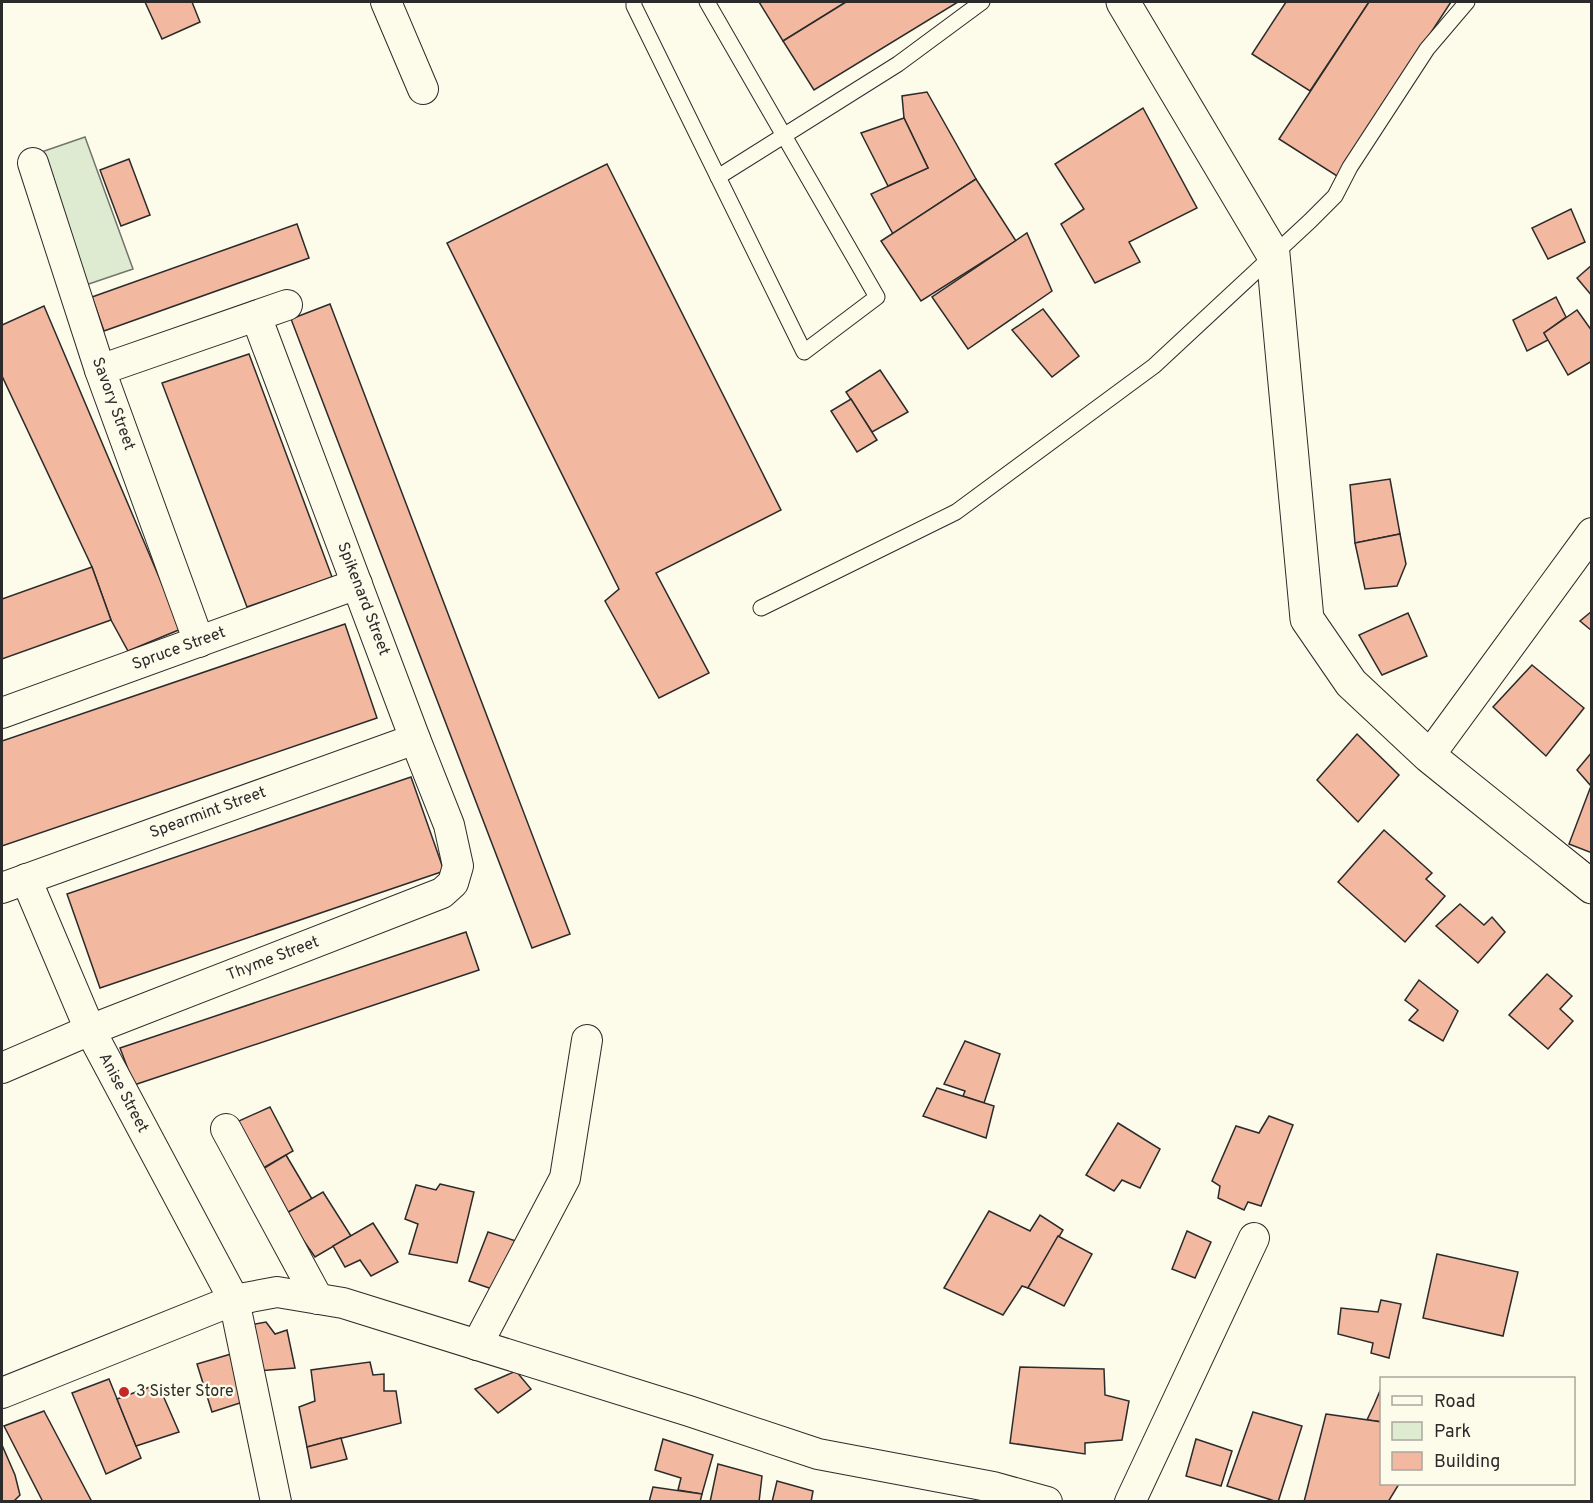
<svg xmlns="http://www.w3.org/2000/svg" width="1593" height="1503" font-family="Overpass,sans-serif">
<style>
.green{fill:#deebd1;stroke:#74746e;stroke-width:1.5}
.building{fill:#f2b8a0;stroke:#2b2b2b;stroke-width:1.5}
.lines{fill:none;stroke-linecap:round;stroke-linejoin:round}
.lane-casing{stroke:#2b2b2b;stroke-width:17}
.street-casing{stroke:#2b2b2b;stroke-width:32}
.secondary-casing{stroke:#2b2b2b;stroke-width:35}
.lane{stroke:#fdfbea;stroke-width:15}
.street{stroke:#fdfbea;stroke-width:30}
.secondary{stroke:#fdfbea;stroke-width:33}
.poi-dot{fill:#c62828;stroke:#fdfbea;stroke-width:2}
.labels{text-anchor:middle;dominant-baseline:central;stroke-width:4.5;stroke-linejoin:round;paint-order:stroke}
.street-label{font-size:16px;fill:#2b2b2b;stroke:#fdfbea}
.poi-label{font-size:16px;fill:#2b2b2b;stroke:#fdfbea;text-anchor:start}
</style>
<rect width="100%" height="100%" fill="#fdfbea"/>
<path class="green" d="M85 137 133 269 71 290 24 158Z"/>
<g class="building">
<path d="M145 2H192L200 22 162 39Z"/>
<path d="M759 2H846L783 41Z"/>
<path d="M846 2H958L814 90 783 41Z"/>
<path d="M1286 2H1369L1310 91 1252 54Z"/>
<path d="M1369 2H1451L1337 176 1279 139Z"/>
<path d="M927 92 976 179 893 234 871 194 928 168 904 118 902 96Z"/>
<path d="M1143 108 1197 208 1129 242 1140 262 1095 283 1061 224 1084 209 1055 164Z"/>
<path d="M904 118 928 168 888 186 861 133Z"/>
<path d="M129 159 150 215 121 226 100 170Z"/>
<path d="M607 164 781 510 656 573 709 673 659 698 605 601 619 589 447 243Z"/>
<path d="M976 179 1016 241 921 301 881 241Z"/>
<path d="M1571 209 1585 242 1548 259 1532 228Z"/>
<path d="M297 224 309 258 104 331 92 297Z"/>
<path d="M1027 233 1052 291 968 349 932 297Z"/>
<path d="M1592 265V296L1577 278Z"/>
<path d="M1556 297 1566 317 1544 333 1548 340 1527 351 1513 320Z"/>
<path d="M330 304 570 934 532 948 291 319Z"/>
<path d="M44 306 181 629 128 651 111 620 92 567 2 376V325Z"/>
<path d="M1043 309 1079 356 1052 377 1012 330Z"/>
<path d="M1577 310 1592 331V361L1568 375 1544 333Z"/>
<path d="M249 354 332 577 247 607 162 383Z"/>
<path d="M880 370 908 412 872 432 846 392Z"/>
<path d="M851 399 877 440 857 452 831 411Z"/>
<path d="M1390 479 1400 534 1355 543 1350 485Z"/>
<path d="M1400 534 1406 564 1397 586 1365 589 1355 543Z"/>
<path d="M92 567 111 620 2 659V599Z"/>
<path d="M1592 611V631L1580 621Z"/>
<path d="M1408 613 1427 656 1382 675 1359 635Z"/>
<path d="M345 624 377 718 2 846V741Z"/>
<path d="M1532 665 1584 708 1546 756 1493 707Z"/>
<path d="M1357 734 1399 775 1358 822 1317 780Z"/>
<path d="M1592 752V853L1569 844 1591 786 1577 770Z"/>
<path d="M411 777 444 871 100 988 67 894Z"/>
<path d="M1384 830 1432 873 1426 879 1445 896 1405 942 1338 882Z"/>
<path d="M1460 904 1484 925 1492 917 1505 932 1478 963 1436 926Z"/>
<path d="M466 932 479 970 134 1085 120 1048Z"/>
<path d="M1547 974 1572 996 1560 1009 1573 1021 1548 1049 1509 1015Z"/>
<path d="M1419 980 1458 1011 1443 1041 1409 1020 1418 1010 1405 1000Z"/>
<path d="M965 1041 1000 1054 984 1103 963 1096 965 1091 944 1084Z"/>
<path d="M937 1088 994 1106 986 1138 923 1116Z"/>
<path d="M270 1107 293 1151 258 1171 230 1125Z"/>
<path d="M1269 1116 1293 1125 1261 1206 1248 1202 1244 1210 1218 1198 1220 1186 1212 1181 1236 1126 1259 1133Z"/>
<path d="M1118 1123 1160 1149 1140 1188 1122 1180 1114 1191 1086 1175Z"/>
<path d="M286 1155 312 1199 285 1214 261 1170Z"/>
<path d="M440 1184 474 1192 457 1263 409 1254 418 1224 405 1219 416 1185 436 1190Z"/>
<path d="M323 1192 351 1236 315 1257 285 1214Z"/>
<path d="M989 1211 1030 1231 1040 1215 1063 1230 1028 1288 1022 1286 1003 1315 944 1288Z"/>
<path d="M373 1223 398 1262 371 1276 360 1260 345 1267 333 1246Z"/>
<path d="M1187 1231 1211 1242 1195 1278 1172 1269Z"/>
<path d="M488 1232 516 1241 495 1290 469 1281Z"/>
<path d="M1058 1236 1092 1254 1064 1306 1028 1288Z"/>
<path d="M1437 1254 1518 1272 1503 1336 1423 1318Z"/>
<path d="M1381 1300 1401 1304 1389 1358 1371 1353 1373 1343 1338 1334 1341 1308 1378 1312Z"/>
<path d="M266 1322 275 1334 287 1330 295 1368 257 1371 245 1326Z"/>
<path d="M231 1354 243 1402 212 1412 197 1364Z"/>
<path d="M370 1362 373 1375 384 1374V1391H396L401 1423 307 1447 299 1407 315 1401 311 1370Z"/>
<path d="M1020 1367 1104 1369 1105 1395 1129 1401 1122 1440 1085 1443V1454L1010 1443Z"/>
<path d="M516 1371 531 1389 498 1413 475 1389Z"/>
<path d="M109 1379 141 1458 106 1474 72 1393Z"/>
<path d="M158 1384 179 1432 136 1446 117 1399Z"/>
<path d="M1382 1386V1422L1367 1420 1374 1405Z"/>
<path d="M44 1411 92 1502H43L4 1426Z"/>
<path d="M1253 1412 1302 1426 1278 1502 1227 1486Z"/>
<path d="M1326 1414 1382 1422V1484H1399L1388 1502H1304Z"/>
<path d="M341 1438 347 1459 311 1468 307 1447Z"/>
<path d="M663 1439 713 1455 702 1494 678 1490 681 1478 655 1470Z"/>
<path d="M1196 1439 1232 1451 1221 1486 1186 1476Z"/>
<path d="M2 1445 15 1475 20 1495 13 1502H2Z"/>
<path d="M718 1464 762 1476 759 1502H710Z"/>
<path d="M777 1481 813 1491 811 1502H772Z"/>
<path d="M653 1487 702 1494 700 1502H649Z"/>
</g>
<g class="lines">
<g class="lane-casing">
<g id="lane">
<path d="M634 2V6L804 352 877 297 707 2"/>
<path d="M718 177 898 64 982 2"/>
<path d="M761 608 956 512 1154 366 1310 221 1335 196 1350 167 1427 49 1467 2"/>
</g>
</g>
<g class="street-casing">
<g id="street">
<path d="M386 2 423 89"/>
<path d="M33 163 100 370 199 642"/>
<path d="M100 370 287 305"/>
<path d="M2 713 357 584"/>
<path d="M1429 756 1592 533"/>
<path d="M26 879 90 1030 234 1300 276 1502"/>
<path d="M2 888 415 739"/>
<path d="M2 1068 90 1030 442 893 453 883 458 866 449 825 415 739 256 316"/>
<path d="M226 1129 318 1299"/>
<path d="M477 1345 565 1178 587 1040"/>
<path d="M2 1393 234 1300 277 1292 343 1303 689 1411 818 1454 993 1487 1047 1502"/>
<path d="M1130 1502 1254 1238"/>
</g>
</g>
<g class="secondary-casing">
<path id="secondary" d="M1123 2 1273 254 1307 619 1351 683 1429 756 1592 887"/>
</g>
<use href="#lane" class="lane"/>
<use href="#street" class="street"/>
<use href="#secondary" class="secondary"/>
</g>
<circle class="poi-dot" cx="124" cy="1392" r="6"/>
<g class="labels">
<g class="street-label">
<text transform="translate(113 404) rotate(70)">Savory Street</text>
<text transform="translate(363 599) rotate(69)">Spikenard Street</text>
<text transform="translate(179 649) rotate(-20)">Spruce Street</text>
<text transform="translate(208 813) rotate(-20)">Spearmint Street</text>
<text transform="translate(273 959) rotate(-21)">Thyme Street</text>
<text transform="translate(123 1093) rotate(62)">Anise Street</text>
</g>
<g class="poi-label">
<text x="136" y="1392">3 Sister Store</text>
</g>
</g>
<rect width="1593" height="1503" fill="none" stroke="#2b2b2b" stroke-width="6"/>
<rect x="1380" y="1377" width="195" height="108" fill="#fdfbea" stroke="#a9a89e" stroke-width="1.5"/>
<rect x="1392" y="1396" width="30" height="9" fill="#fdfbea" stroke="#a9a89e" stroke-width="1.5"/>
<text x="1434" y="1407" font-size="18" fill="#2b2b2b">Road</text>
<rect x="1392" y="1422" width="30" height="18" fill="#deebd1" stroke="#a9a89e" stroke-width="1.5"/>
<text x="1434" y="1437" font-size="18" fill="#2b2b2b">Park</text>
<rect x="1392" y="1452" width="30" height="18" fill="#f2b8a0" stroke="#a9a89e" stroke-width="1.5"/>
<text x="1434" y="1467" font-size="18" fill="#2b2b2b">Building</text>
</svg>
